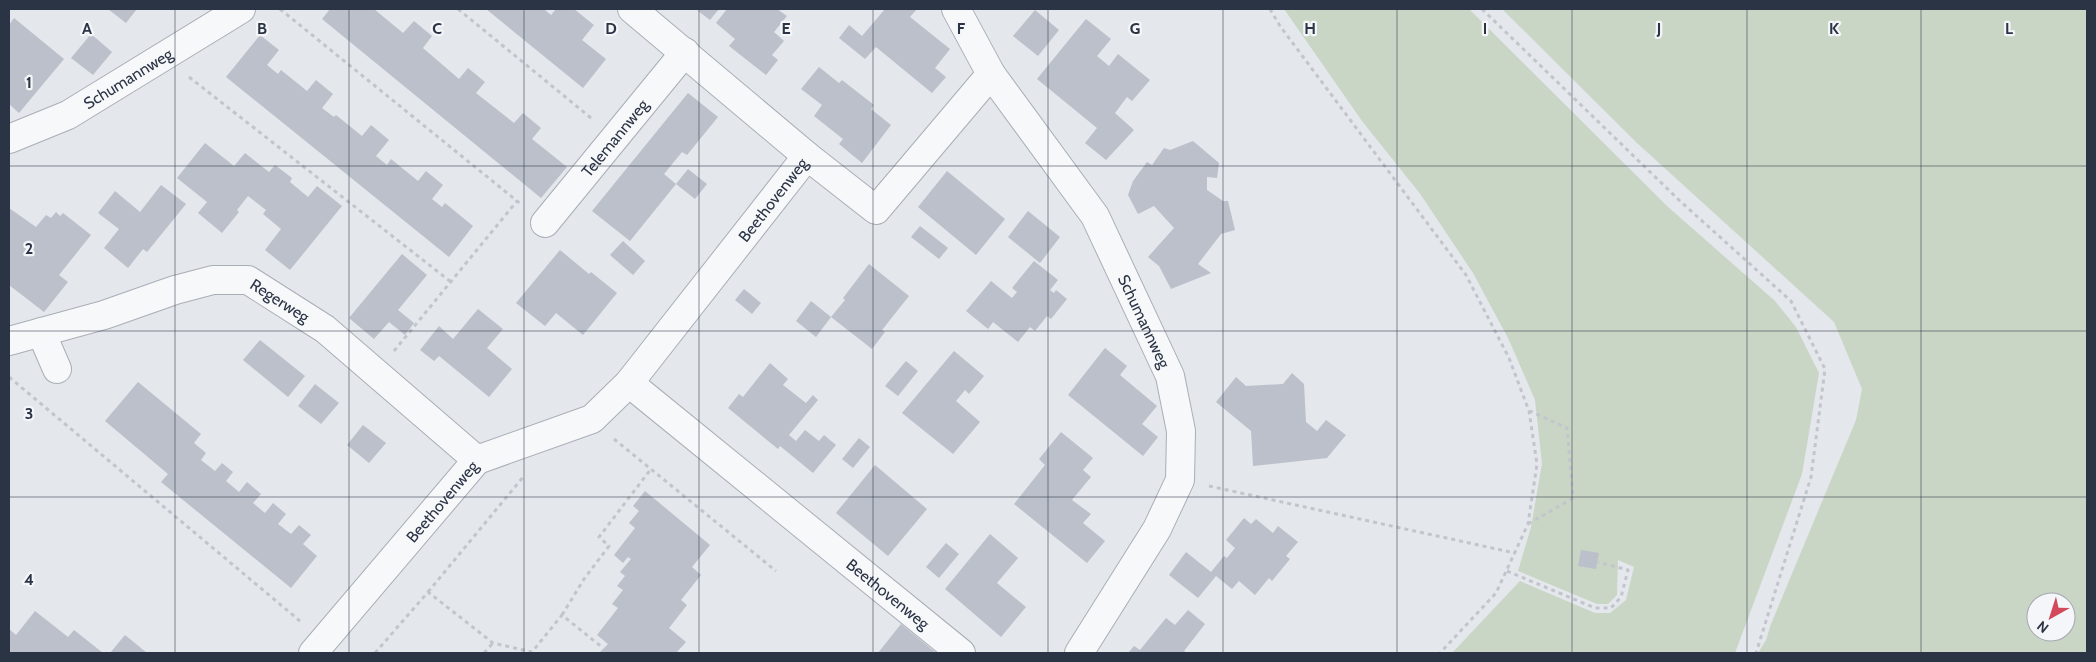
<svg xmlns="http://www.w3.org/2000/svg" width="2096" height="662" font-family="Cabin,sans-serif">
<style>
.green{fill:#c9d6c5;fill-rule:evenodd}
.building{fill:#bbc0ca}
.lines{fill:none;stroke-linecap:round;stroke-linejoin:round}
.street-casing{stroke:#a9aeb7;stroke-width:30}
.path{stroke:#c2c5cb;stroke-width:3;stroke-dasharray:4 4;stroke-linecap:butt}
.street{stroke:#f7f8fa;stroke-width:28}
.grid{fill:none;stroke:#2b3445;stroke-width:1;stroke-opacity:0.55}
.labels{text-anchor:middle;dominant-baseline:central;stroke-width:4.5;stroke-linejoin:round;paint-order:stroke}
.street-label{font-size:16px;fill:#2b3445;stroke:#f4f6f9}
.grid-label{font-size:16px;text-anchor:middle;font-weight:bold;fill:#2b3445;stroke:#f4f6f9;stroke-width:4.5;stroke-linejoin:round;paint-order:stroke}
</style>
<rect width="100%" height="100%" fill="#e4e7ec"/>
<g class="green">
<path d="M1284 9H1469L1667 206 1775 301 1796 327 1819 373 1802 474 1735 653H1452L1520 581 1595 613H1610L1626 600 1634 567 1618 560 1617 595 1608 604H1597L1518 571 1531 527 1542 464 1535 400 1509 340 1473 273 1421 195 1362 121Z"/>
<path d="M1502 9H2087V653H1758L1766 640 1771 624 1856 420 1862 389 1834 322 1637 143ZM2036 602H2066V632H2036Z"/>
</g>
<g class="building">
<path d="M108 9H137L126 23Z"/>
<path d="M330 9H374L403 33 414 21 432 36 423 48 459 79 468 68 485 82 476 93 514 123 523 113 541 128 532 139 567 167 541 198 322 19Z"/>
<path d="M486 9H544L551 15 556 9H574L594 25 582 40 606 59 583 88Z"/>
<path d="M700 9H719L710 20 698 11Z"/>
<path d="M727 9H777L787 16 774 32 784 41 772 55 778 60 766 75 729 46 735 39 716 23Z"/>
<path d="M885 9H917L910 17 950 49 935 68 946 77 932 93 876 47 865 59 839 38 849 25 862 36Z"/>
<path d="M1035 10 1059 30 1038 56 1013 36Z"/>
<path d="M14 18 64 59 19 113 9 104V25Z"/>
<path d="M1086 19 1111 39 1097 56 1109 66 1118 54 1150 80 1132 101 1127 97 1115 113 1134 130 1106 160 1085 143 1097 128 1037 79Z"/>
<path d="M91 34 112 52 93 75 71 58Z"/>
<path d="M260 35 279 50 267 65 278 74 281 70 307 91 316 80 333 94 322 108 334 117 336 115 362 136 371 125 389 140 376 156 387 165 391 159 418 181 426 171 443 185 432 199 442 207 445 203 473 226 449 257 226 77Z"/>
<path d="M819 67 839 83 842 80 874 105 871 109 891 125 862 163 839 144 843 139 814 116 822 105 801 89Z"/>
<path d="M688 93 718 117 687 155 682 152 664 174 676 184 630 241 592 211Z"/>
<path d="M1193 141 1219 163 1217 178 1207 177V190L1223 201H1228L1235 230 1221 234 1198 264 1211 273 1171 289 1159 266 1148 257 1174 228 1154 206 1138 214 1128 195 1133 181 1147 162 1152 165 1164 148 1170 150Z"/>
<path d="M205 143 234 166 245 153 269 172 275 165 292 178 290 182 308 197 317 186 342 206 290 270 265 250 281 229 263 214 266 210 248 196 237 210 239 212 222 233 198 213 207 202 177 178Z"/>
<path d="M688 169 707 184 695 199 676 184Z"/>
<path d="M947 171 1005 219 976 255 918 207Z"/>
<path d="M161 185 186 204 147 252 143 249 128 268 104 248 119 229 98 213 115 191 140 212Z"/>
<path d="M9 208 36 227 46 215 51 218 56 212 60 216 63 213 91 235 59 275 68 282 44 312 9 285Z"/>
<path d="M1028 211 1060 237 1040 263 1008 237Z"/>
<path d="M920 226 948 248 939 259 911 237Z"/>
<path d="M623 241 645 261 633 275 610 255Z"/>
<path d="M560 250 589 274 591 272 617 293 583 335 556 313 545 326 516 303Z"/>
<path d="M402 254 427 275 398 310 414 323 405 335 389 322 374 339 349 318Z"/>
<path d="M1034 261 1058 280 1050 290 1054 293 1056 290 1067 299 1051 319 1047 316 1035 331 1030 327 1018 342 993 322 988 329 966 311 991 281 1012 298 1017 292 1012 288Z"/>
<path d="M869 264 909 296 882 330 885 332 872 349 831 317 816 337 796 321 811 301 831 317 845 300 843 298Z"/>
<path d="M744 289 761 303 752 314 735 300Z"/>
<path d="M478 309 503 329 487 348 512 369 489 397 439 356 434 361 420 350 439 326 453 339Z"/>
<path d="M260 340 305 376 288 397 243 360Z"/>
<path d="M1105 348 1127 366 1120 375 1157 406 1142 424 1158 437 1143 456 1068 395Z"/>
<path d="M954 351 984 376 969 394 965 390 956 401 980 422 953 454 902 413Z"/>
<path d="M906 361 918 371 898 396 885 386Z"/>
<path d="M770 363 788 379 783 385 806 403 813 395 818 400 789 435 796 441 805 430 819 441 824 435 836 445 813 473 780 446 778 449 728 408 739 394 743 397Z"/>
<path d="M1292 373 1304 384 1306 422 1317 431 1326 420 1346 435 1327 458 1253 466 1251 431 1216 402 1236 377 1246 386 1283 384Z"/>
<path d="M138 382 201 434 194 443 206 453 201 460 215 471 222 463 233 472 226 481 239 492 247 482 261 494 253 503 265 513 273 503 286 514 278 524 291 534 299 525 311 535 303 544 317 556 291 588 161 482 168 474 105 421Z"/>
<path d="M315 384 339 403 321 424 298 406Z"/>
<path d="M363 425 386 443 369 463 347 445Z"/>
<path d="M1061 432 1093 458 1083 470 1091 477 1072 500 1091 514 1083 523 1105 541 1087 563 1014 504 1045 465 1039 459Z"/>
<path d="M859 438 870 447 853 468 842 459Z"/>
<path d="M875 465 927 509 888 556 836 513Z"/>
<path d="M645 491 710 545 692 567 701 575 681 600 687 605 669 628 686 642 676 653H599L608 644 597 635 618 608 612 604 623 590 617 586 625 576 620 572 631 559 628 557 623 563 614 555 635 528 629 523 639 511 633 506Z"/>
<path d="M1244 518 1251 524 1256 519 1273 533 1278 526 1298 542 1286 556 1290 559 1272 581 1269 578 1255 595 1239 581 1232 589 1216 576 1198 598 1169 575 1186 552 1211 572 1224 556 1227 558 1235 548 1226 540Z"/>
<path d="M990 534 1018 558 997 583 1026 607 1001 637 945 589Z"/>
<path d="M946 543 959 554 939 578 926 567Z"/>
<path d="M1581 550 1599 553 1596 569 1578 566Z"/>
<path d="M1188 610 1205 624 1184 651 1187 653H1128L1134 646 1140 650 1166 618 1175 625Z"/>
<path d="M35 611 68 637 74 630 103 653H9V629L16 635Z"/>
<path d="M901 624 935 652 934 653H878Z"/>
<path d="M125 635 147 653H110Z"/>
</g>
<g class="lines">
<g class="street-casing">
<g id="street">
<path d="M632 9 807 156 876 210 991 74"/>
<path id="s1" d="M956 9 991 74 1095 216 1170 376 1181 431 1180 480 1157 529 1079 653"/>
<path id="s2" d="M9 139 68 115 241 9"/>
<path id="s3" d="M545 223 685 52"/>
<path d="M41 332 57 369"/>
<path id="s4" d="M9 341 104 315 175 290 213 280H248L325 329 477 460"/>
<path id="s5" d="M629 383 961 653"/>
<path id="s6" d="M313 653 477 460 592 419 629 383 807 156"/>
</g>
</g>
<g class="path">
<path d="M280 9 522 205"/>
<path d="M458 9 591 118"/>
<path d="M1270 9 1280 26 1466 275 1509 358 1529 411 1537 464 1528 524 1496 593 1440 653"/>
<path d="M1482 9 1680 201 1791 301 1825 369 1811 477 1756 653"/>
<path d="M189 77 451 282"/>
<path d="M394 351 517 201"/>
<path d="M9 377 300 621"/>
<path d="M614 439 776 571"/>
<path d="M1209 486 1515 553"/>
<path d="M1528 524 1573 498 1567 428 1530 411"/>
<path d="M1507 571 1595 608H1611L1621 597 1628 570 1598 562"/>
<path d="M428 592 524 476"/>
<path d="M562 615 584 579 609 546 599 537 651 469"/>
<path d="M375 653 428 592 493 643 532 652 562 615 603 648"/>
<path d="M484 653 493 643"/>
</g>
<use href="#street" class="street"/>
</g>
<path class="grid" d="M175 9V653M349 9V653M524 9V653M699 9V653M873 9V653M1048 9V653M1223 9V653M1397 9V653M1572 9V653M1747 9V653M1921 9V653M9 166H2087M9 331H2087M9 497H2087"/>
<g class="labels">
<g class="street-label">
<text stroke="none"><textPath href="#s2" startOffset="134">Schumannweg</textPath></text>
<text stroke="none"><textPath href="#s3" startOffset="110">Telemannweg</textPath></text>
<text stroke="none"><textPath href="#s6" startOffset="660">Beethovenweg</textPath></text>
<text stroke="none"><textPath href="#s4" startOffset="286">Regerweg</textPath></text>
<text stroke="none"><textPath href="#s1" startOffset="366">Schumannweg</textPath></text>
<text stroke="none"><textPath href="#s6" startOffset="199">Beethovenweg</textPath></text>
<text stroke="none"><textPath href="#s5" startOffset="334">Beethovenweg</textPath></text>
</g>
</g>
<g class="grid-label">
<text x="87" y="34">A</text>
<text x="262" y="34">B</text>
<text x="437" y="34">C</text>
<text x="611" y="34">D</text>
<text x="786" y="34">E</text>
<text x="961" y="34">F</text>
<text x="1135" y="34">G</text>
<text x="1310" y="34">H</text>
<text x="1485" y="34">I</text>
<text x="1659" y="34">J</text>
<text x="1834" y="34">K</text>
<text x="2009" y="34">L</text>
<text x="29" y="88">1</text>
<text x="29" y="254">2</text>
<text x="29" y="419">3</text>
<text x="29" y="585">4</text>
</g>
<rect width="2096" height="662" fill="none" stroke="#2b3445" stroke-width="20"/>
<g transform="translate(2051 617) rotate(219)"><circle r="24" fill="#f4f6f9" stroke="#a4a8b1"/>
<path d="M0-4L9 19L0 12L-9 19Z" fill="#d1495b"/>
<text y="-8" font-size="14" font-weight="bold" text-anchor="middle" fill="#2b3445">N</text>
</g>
</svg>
